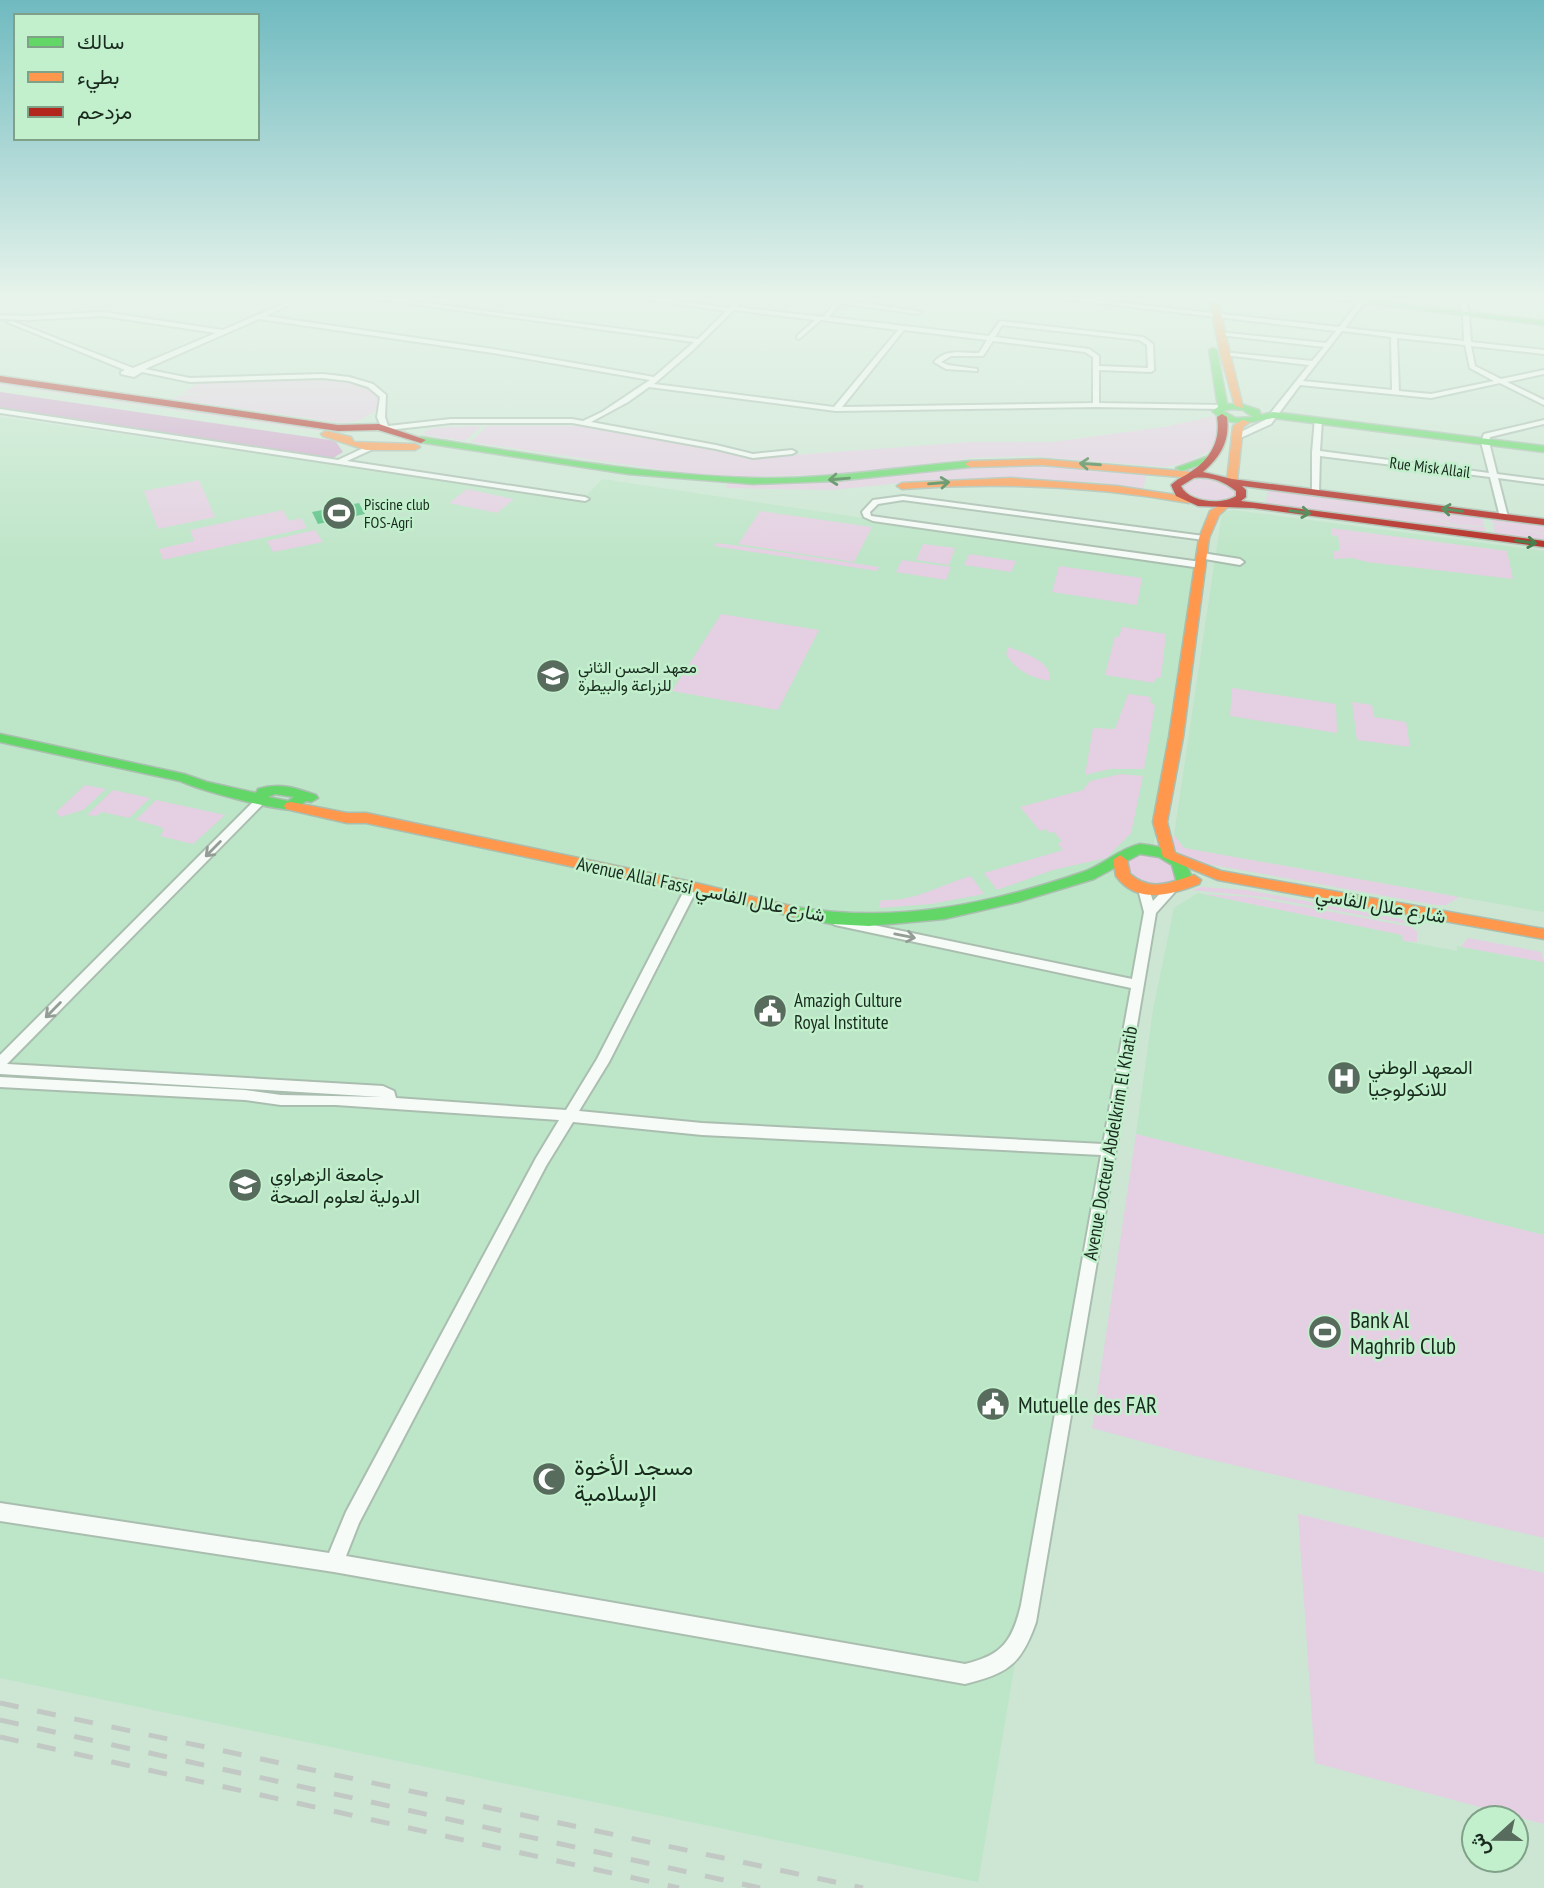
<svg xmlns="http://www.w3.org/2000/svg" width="1544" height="1888" font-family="'PT Sans Narrow',Vazirmatn,sans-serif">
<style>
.built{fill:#bde5c7}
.green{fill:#e5cfe2}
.forest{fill:#d2a6cd}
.water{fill:#59c285}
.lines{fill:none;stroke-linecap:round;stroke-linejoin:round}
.street-casing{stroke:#aabeb0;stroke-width:4}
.fast-casing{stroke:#aabeb0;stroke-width:3}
.slow-casing{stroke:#aabeb0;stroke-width:3}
.jam-casing{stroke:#aabeb0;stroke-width:3}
.street{fill:#f7fbf8;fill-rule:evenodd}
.fast{fill:#63d668;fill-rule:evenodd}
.slow{fill:#ff974d;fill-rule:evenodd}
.jam{fill:#b3261e;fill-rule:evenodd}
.rail{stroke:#c2c8c4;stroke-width:5;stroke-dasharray:19 19;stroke-linecap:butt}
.oneway{stroke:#3a773f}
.oneway2{stroke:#939d95}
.labels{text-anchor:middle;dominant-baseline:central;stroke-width:5;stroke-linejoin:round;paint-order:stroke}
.far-street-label{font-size:16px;fill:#182a1d;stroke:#c2f0cd}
.far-poi-label{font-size:16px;fill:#182a1d;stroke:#c2f0cd;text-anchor:start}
.street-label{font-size:19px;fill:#182a1d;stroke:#c2f0cd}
.poi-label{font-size:19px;fill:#182a1d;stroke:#c2f0cd;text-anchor:start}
.near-poi-label{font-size:23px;fill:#182a1d;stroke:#c2f0cd;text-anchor:start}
</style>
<rect width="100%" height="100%" fill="#cce6d3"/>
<g class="built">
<path d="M0 417 184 443 348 462 586 496 602 479 1024 542 1201 565 978 1882 0 1678Z"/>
<path d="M1234 510 1544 551V912L1184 848 1174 835 1222 512Z"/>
<path d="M1198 893 1403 935 1404 941 1457 951V946L1544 962V1235L1136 1134 1153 1010 1174 908Z"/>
</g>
<g class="green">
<path d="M318 377 363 382 381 392 379 409 358 421 343 423 172 399 181 395H202L182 393 200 382Z"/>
<path d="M0 382 322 428 319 431 0 385Z"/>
<path d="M1214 416 1220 421 1213 449 1185 463 1164 467 1029 456 972 458 850 474 738 477 684 473 471 442 487 426H590L716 451 780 456 970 442H1052L1164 427Z"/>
<path d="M481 426 465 441 425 435 424 432 434 428Z"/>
<path d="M1035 465 1147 473 1143 489 1094 482 920 481 832 490 726 488 728 483 828 482 967 468Z"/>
<path d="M1198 478 1214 479 1233 487 1236 494C1222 507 1195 500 1183 488V485Z"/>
<path d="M199 480 215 517 158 529 144 491Z"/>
<path d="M467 489 514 499 497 513 449 503Z"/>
<path d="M1268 489 1482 516 1484 526 1455 525 1427 515 1454 526 1485 527 1486 534 1266 504 1267 495 1296 503 1267 494Z"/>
<path d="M283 510 289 521 301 518 307 528 163 560 159 549 194 541 190 530Z"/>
<path d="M760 511 872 527 854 562 738 544Z"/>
<path d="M1491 518 1544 525V534L1516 527 1544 535V542L1495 535 1493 524 1507 525 1492 523Z"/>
<path d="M1331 528 1507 551 1513 579 1367 562 1352 558 1334 559V551H1340L1338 536 1331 535Z"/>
<path d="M315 530 323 542 273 552 267 541Z"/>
<path d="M716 543 733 545 879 567 877 571 714 546Z"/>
<path d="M923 544 955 548 949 565 916 560Z"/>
<path d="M969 554 1016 561 1011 572 964 565Z"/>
<path d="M902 560 951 567 946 580 896 572Z"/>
<path d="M1059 566 1142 578 1137 605 1052 592Z"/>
<path d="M721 614 819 630 778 710 672 691Z"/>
<path d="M1122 627 1166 634 1161 677 1155 679 1154 683 1105 675 1115 636 1119 637Z"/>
<path d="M1008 647C1024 653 1053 661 1050 681 1032 678 1016 671 1006 654Z"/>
<path d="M1232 688 1336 704 1337 733 1230 716Z"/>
<path d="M1128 694 1151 697 1150 701 1155 706 1144 769H1110L1085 775 1093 728 1115 729Z"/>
<path d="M1352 702 1372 705 1374 717 1406 722 1410 747 1357 740Z"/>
<path d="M1121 774 1143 776 1131 833 1106 858 1053 870 997 890 984 873 1063 850 1058 844 1062 841 1054 832 1049 833 1046 829 1040 831 1020 807 1083 790 1090 781Z"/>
<path d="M85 785 106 789 83 810 60 817 56 812Z"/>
<path d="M113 790 150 798 129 818 102 812 96 816 87 815Z"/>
<path d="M156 800 225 815 193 844 160 836 164 830 161 827 136 820Z"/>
<path d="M1174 835 1184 848 1459 897 1446 905H1436L1196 862C1182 856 1170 852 1174 835Z"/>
<path d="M1143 853 1159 855 1177 869 1176 880C1162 892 1147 885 1132 878L1127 862 1136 855Z"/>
<path d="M971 876 984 894 931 904 879 908 881 900C912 903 942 884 971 876Z"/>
<path d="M1201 887 1247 890 1401 919 1408 924 1265 897 1191 890Z"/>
<path d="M1203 894 1251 897 1412 927 1417 932V942L1403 941 1402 935Z"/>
<path d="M1468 938 1541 952 1544 962 1461 947Z"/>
<path d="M1136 1134 1544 1235V1538L1191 1455 1092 1428Z"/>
<path d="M1298 1514 1544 1573V1824L1315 1763Z"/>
</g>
<path class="forest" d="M0 392 330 440 336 442 343 452 333 458 0 408Z"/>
<path class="water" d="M359 503 365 514 318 524 312 512Z"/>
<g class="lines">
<g class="street-casing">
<g id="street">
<path d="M296 298H305L265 316 493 349 654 377 694 342 368 298H387L698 339 726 311 636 298H655L729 308 738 298H745L737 307 823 317 835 302 844 300 922 312 919 314 844 304 839 305 829 317 989 336 1000 321 1143 337 1153 344 1154 370 1151 372 1099 370V403L1223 405 1227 407 1223 409 1096 407 836 411 649 387 628 402 591 422 716 445 753 454 792 450 796 452 792 454 753 458 716 449 572 423H451L388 430 382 429 377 417 380 397 368 387 349 381 323 378 190 382 142 372 134 377 121 374V372L125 370 7 322 12 321 133 368 216 333 103 316 28 320 0 319V315L28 316 103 312 223 330ZM734 310 815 320 797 336V338L799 339 821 320 898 330 834 407 654 384 691 352ZM259 319 493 353 650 380 602 412 583 421 572 419H451L388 426 385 417 386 395 373 384 349 377 323 374 190 378 145 369ZM1002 325 1139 340 1147 345 1148 368 1099 366V356L1089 349 995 337ZM904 330 987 340 979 353C962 353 946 348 934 362L946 369 977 371V369L948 365 941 362 951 356H983L993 341 1085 352 1093 357V403L842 407Z"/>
<path d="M1055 298H1077L1339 327 1362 298H1368L1345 328 1464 341 1463 315 1459 298H1465L1469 315 1471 342 1544 350V354L1471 346 1475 366 1501 379 1544 370V374L1507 382 1544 400V405L1500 383 1431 398 1300 385 1271 424 1236 440 1232 438 1233 436 1265 420 1309 365 1224 355 1222 354V352L1312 361 1324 347 1220 335 1218 332 1326 343 1336 331ZM1342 331 1391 337 1392 390 1303 381ZM1397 338 1465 345 1470 368 1494 381 1431 394 1399 391Z"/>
<path d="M1540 298H1544V300L1541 299Z"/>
<path d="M0 409 338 460 368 446 372 448 371 450 347 461 585 497 589 499 585 501 0 413Z"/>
<path d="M1315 418 1322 420 1320 451 1489 473 1481 442 1484 434 1544 420V424L1490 437 1489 442 1497 474 1544 480V484L1498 478 1508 517 1504 519 1500 517 1490 477 1320 456 1319 492 1312 494V453Z"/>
<path d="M903 496 1204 536 1208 538 1204 540 903 500 878 504 870 512 871 516 1201 562 1205 565 1201 568 873 521 864 517 862 512 873 500Z"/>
<path d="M1202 553 1240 559 1244 562 1240 565 1199 558 1198 556Z"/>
<path d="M261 797 266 800 265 802 7 1064 383 1086 394 1091 396 1098 566 1110 597 1059 686 887 692 883 698 887 609 1062 579 1111 702 1123 1103 1144 1131 988 835 925 829 921 835 917 1132 979 1144 912 1138 889 1140 886H1148L1153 901 1166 887H1174L1176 890 1174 893 1156 913 1036 1622C1021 1665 1008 1673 965 1684L334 1572 0 1521V1503L329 1553 346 1512 536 1158 559 1120 336 1105H281L245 1100 0 1087V1077L245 1090 281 1095 382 1097 0 1074V1055L257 798ZM573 1122 702 1135 1101 1155 1021 1605C1012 1642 1002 1655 965 1664L346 1556 359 1523 546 1166Z"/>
</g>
</g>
<g class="fast-casing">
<g id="fast">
<path d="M1322 298H1349L1544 321V325Z"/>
<path d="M1213 348 1217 350 1227 404H1241L1259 410 1261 415 1273 412 1544 446V452L1273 418C1251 422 1230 429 1212 411L1218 407 1209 350ZM1232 409 1243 410 1253 417 1236 418 1223 411Z"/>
<path d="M421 437C531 454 641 475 753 478 826 480 898 467 970 461L975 464 970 467 835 481 753 484 628 474 418 442 416 440Z"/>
<path d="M1212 455 1215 456V460L1181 471 1176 468Z"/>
<path d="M0 734 184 774 207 782 256 793 258 789C279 782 296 788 316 795L318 798 311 802 306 801 296 809C281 813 196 789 180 781L0 742ZM275 794 294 797 288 801 268 797Z"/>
<path d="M1140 844C1162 846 1184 852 1191 875L1188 887H1178L1172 865 1159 857 1140 854 1094 879 1018 902 944 919 869 926 832 924 795 917 787 912 795 907C896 924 987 905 1083 872 1103 865 1119 849 1140 844Z"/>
</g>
</g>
<g class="slow-casing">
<g id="slow">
<path d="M1209 298H1217L1243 408 1235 406 1220 353Z"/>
<path d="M1242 420 1250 422 1243 427 1237 481 1232 484 1227 481 1233 426Z"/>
<path d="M326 431 351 437 354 442 415 444 420 447 415 450H366L323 436 321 434Z"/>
<path d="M1042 459 1192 472 1197 475 1192 478 1042 465 970 467 965 464 970 461Z"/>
<path d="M1010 478 1117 486 1189 497 1194 500 1189 503C1093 486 999 482 902 489L897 486 902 483Z"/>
<path d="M1225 502 1230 505 1219 515 1209 538 1183 737 1167 822 1175 853 1221 871 1544 929V939L1218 880 1163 857 1153 822 1169 737 1199 538 1210 511Z"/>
<path d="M291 802 347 813H366L692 882 795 907 803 912 795 917 692 892 366 823H347L286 809 284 806 286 803Z"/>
<path d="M1120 855 1127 860 1130 874C1152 893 1170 882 1194 875L1201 880 1199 884C1171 895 1137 905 1116 876L1113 860Z"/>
</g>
</g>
<g class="jam-casing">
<g id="jam">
<path d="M0 376 338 425 379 424 426 440 421 443 378 430 338 431 0 382Z"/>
<path d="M1222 414 1227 417C1230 441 1221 456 1203 472L1232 479 1544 519V525L1242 486 1246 490V497L1241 501 1544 541V547L1253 508 1198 506 1176 496 1171 485C1177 479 1183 477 1189 473 1210 460 1221 441 1217 417ZM1194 478C1210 476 1223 481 1236 491V496C1222 505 1189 503 1181 486Z"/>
</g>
</g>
<use href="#street" class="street"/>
<use href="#fast" class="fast"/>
<use href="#slow" class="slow"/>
<use href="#jam" class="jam"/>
<g class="rail">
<path d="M0 1703 863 1888"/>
<path d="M0 1720 760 1888"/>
<path d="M0 1737 679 1888"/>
</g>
</g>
<defs><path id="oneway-shaft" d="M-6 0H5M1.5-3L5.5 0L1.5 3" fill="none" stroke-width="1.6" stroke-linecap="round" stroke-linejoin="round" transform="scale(1.75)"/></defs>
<g class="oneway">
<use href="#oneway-shaft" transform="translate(1090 464) rotate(-176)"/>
<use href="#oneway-shaft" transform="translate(839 479) rotate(175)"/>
<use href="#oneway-shaft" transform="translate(939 483) rotate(-5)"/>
<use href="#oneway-shaft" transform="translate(1452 510) rotate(-173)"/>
<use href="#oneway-shaft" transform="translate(1300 512) rotate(8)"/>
<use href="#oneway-shaft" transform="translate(1526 542) rotate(8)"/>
</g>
<g class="oneway2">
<use href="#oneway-shaft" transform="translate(213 849) rotate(135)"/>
<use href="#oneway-shaft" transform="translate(905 936) rotate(11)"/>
<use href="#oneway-shaft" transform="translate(53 1010) rotate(135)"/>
</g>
<linearGradient id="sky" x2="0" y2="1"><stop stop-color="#6fbac0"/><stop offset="0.53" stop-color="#e8f4eb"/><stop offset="1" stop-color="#e8f4eb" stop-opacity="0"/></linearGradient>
<rect width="1544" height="563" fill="url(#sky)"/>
<defs>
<g id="stadium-disc" transform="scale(1.75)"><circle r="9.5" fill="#576c5d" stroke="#c2f0cd"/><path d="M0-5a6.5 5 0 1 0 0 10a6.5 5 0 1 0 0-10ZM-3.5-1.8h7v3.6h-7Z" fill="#fff"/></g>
<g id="university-disc" transform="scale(1.75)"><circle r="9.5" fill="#576c5d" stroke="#c2f0cd"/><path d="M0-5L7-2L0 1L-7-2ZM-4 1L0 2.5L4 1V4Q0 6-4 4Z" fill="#fff"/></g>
<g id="civic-disc" transform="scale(1.75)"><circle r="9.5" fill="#576c5d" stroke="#c2f0cd"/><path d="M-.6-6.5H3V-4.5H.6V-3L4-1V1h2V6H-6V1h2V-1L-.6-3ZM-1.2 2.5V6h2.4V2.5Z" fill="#fff"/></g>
<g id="hospital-disc" transform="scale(1.75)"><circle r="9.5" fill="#576c5d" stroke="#c2f0cd"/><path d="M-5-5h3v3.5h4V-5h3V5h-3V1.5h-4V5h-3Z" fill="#fff"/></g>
<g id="mosque-disc" transform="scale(1.75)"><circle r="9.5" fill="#576c5d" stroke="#c2f0cd"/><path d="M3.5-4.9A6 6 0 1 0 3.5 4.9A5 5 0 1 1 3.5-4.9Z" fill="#fff"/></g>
</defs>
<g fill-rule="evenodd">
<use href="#stadium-disc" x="339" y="513"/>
<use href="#university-disc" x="553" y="676"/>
<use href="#civic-disc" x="770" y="1011"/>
<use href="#hospital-disc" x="1344" y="1078"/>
<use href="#university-disc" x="245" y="1185"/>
<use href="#stadium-disc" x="1325" y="1332"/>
<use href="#civic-disc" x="993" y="1404"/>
<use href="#mosque-disc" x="549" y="1479"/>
</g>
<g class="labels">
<g class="far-street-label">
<text transform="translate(1430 467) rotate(7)">Rue Misk Allail</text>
</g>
<g class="far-poi-label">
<text x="364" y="504">Piscine club<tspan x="364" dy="18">FOS-Agri</tspan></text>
<text x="578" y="667">معهد الحسن الثاني<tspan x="578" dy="18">للزراعة والبيطرة</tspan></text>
</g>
<g class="street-label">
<text transform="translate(701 889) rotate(12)">Avenue Allal Fassi شارع علال الفاسي</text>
<text transform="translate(1381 905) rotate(10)">شارع علال الفاسي</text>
<text transform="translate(1110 1143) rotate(-80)">Avenue Docteur Abdelkrim El Khatib</text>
</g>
<g class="poi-label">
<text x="794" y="1000">Amazigh Culture<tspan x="794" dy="22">Royal Institute</tspan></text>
<text x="1368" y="1067">المعهد الوطني<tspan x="1368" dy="22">للانكولوجيا</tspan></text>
<text x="270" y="1174">جامعة الزهراوي<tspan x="270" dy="22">الدولية لعلوم الصحة</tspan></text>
</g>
<g class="near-poi-label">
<text x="1350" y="1319">Bank Al<tspan x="1350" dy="26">Maghrib Club</tspan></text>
<text x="1018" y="1404">Mutuelle des FAR</text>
<text x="574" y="1466">مسجد الأخوة<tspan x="574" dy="26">الإسلامية</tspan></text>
</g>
</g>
<rect x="14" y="14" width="245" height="126" fill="#c2f0cd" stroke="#7ea187" stroke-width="2"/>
<rect x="28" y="37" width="35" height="10" fill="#63d668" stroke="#7ea187" stroke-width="2"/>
<text x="77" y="49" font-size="21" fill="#182a1d">سالك</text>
<rect x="28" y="72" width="35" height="10" fill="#ff974d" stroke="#7ea187" stroke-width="2"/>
<text x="77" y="84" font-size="21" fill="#182a1d">بطيء</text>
<rect x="28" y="107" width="35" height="10" fill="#b3261e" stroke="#7ea187" stroke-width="2"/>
<text x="77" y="119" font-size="21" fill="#182a1d">مزدحم</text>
<g transform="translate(1495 1839) rotate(249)"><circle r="33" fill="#c2f0cd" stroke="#7ea187" stroke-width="2"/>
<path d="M0-5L12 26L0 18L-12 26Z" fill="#576c5d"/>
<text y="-10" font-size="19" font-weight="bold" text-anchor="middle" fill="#182a1d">ش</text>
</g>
</svg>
